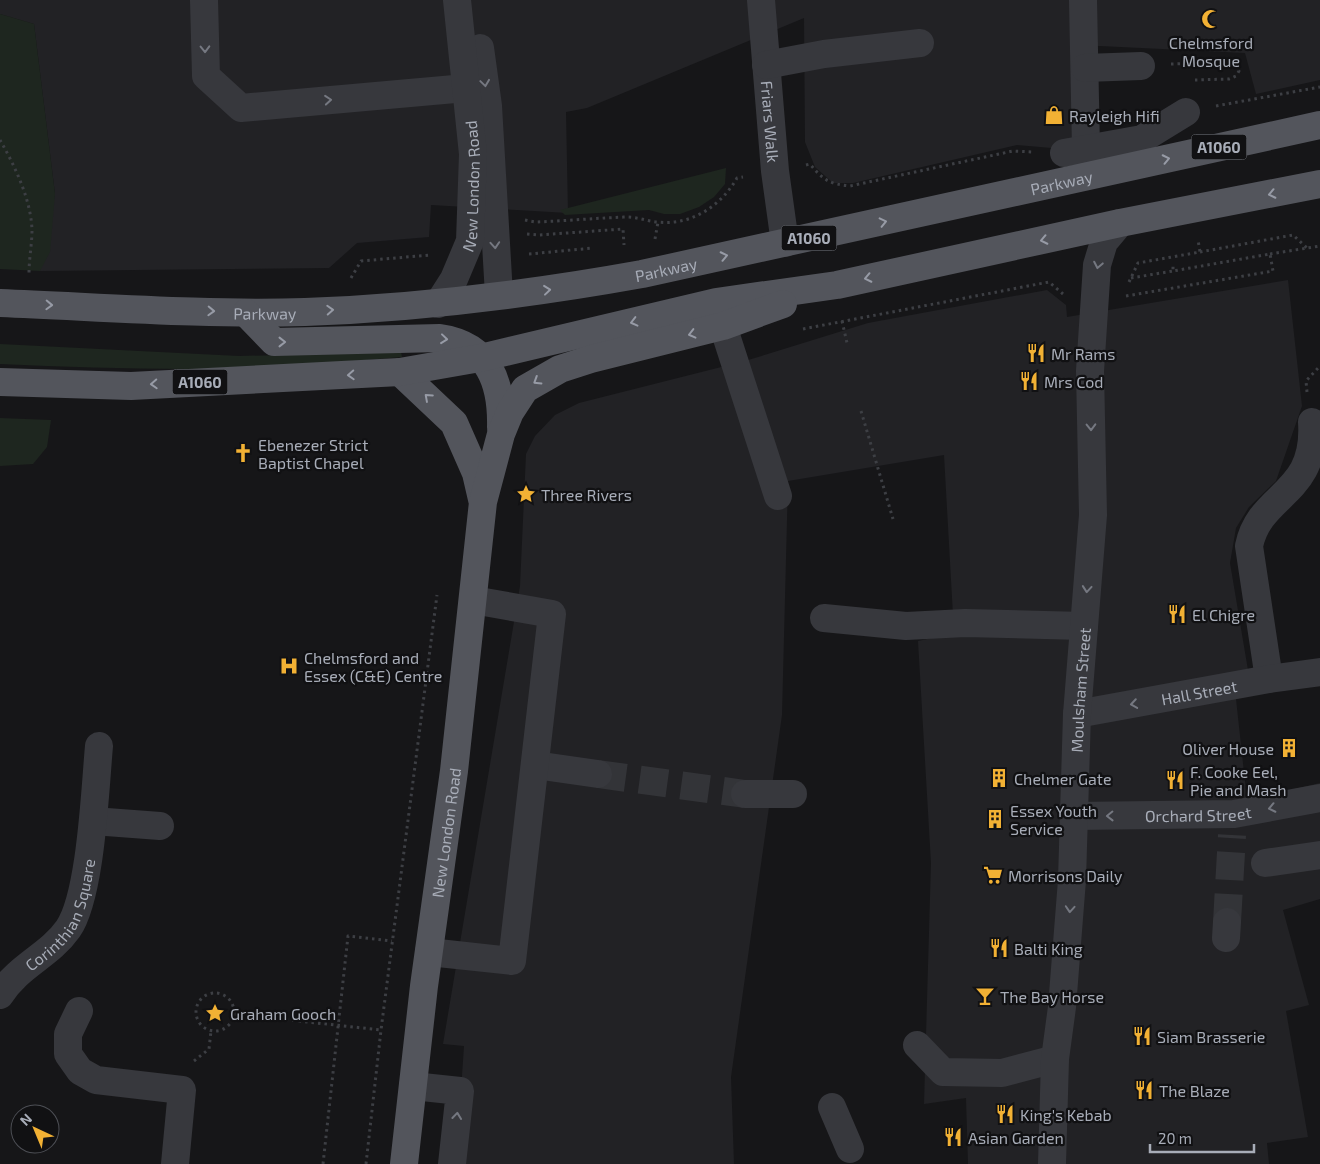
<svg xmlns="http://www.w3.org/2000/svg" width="1320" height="1164" font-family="'Exo 2',sans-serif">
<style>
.built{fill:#222225}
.green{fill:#1e261f}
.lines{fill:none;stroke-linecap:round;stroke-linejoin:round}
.minor-tunnel{stroke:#333438;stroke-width:28;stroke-dasharray:28 14;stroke-linecap:butt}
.path{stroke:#3d3f44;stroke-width:3;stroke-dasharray:2.5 4;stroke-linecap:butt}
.minor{stroke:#37383d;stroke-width:28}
.major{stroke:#53555c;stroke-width:28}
.oneway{stroke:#757881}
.oneway2{stroke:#979ba6}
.labels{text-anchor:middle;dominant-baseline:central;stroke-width:4.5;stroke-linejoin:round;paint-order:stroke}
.shield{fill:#111113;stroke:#7b7e86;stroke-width:1}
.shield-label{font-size:15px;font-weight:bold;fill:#a8adb8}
.poi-label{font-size:16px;fill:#a8adb8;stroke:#111113;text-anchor:start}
.street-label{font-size:16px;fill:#a8adb8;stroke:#111113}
</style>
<rect width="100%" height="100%" fill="#161618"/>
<g class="built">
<path d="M0 0H1320V80L1256 94 1245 53 1079 45V146L1063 149 1017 145 853 183H833L815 167 805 142 804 18 587 108 566 112 568 213 431 205 429 237 357 243 329 268 40 271 55 194 34 24 0 14Z"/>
<path d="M1288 280 1302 406 1276 481 1249 507 1236 528 1230 563 1252 694 1236 699 1247 800 1320 783V899L1283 910 1309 1005 1286 1011 1308 1137 1267 1143 1269 1164H968L966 1098 924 1104 931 863 918 641 954 633 944 455 788 481 782 715 731 1077 734 1164H456L464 1046 443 1044 520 586 526 454 535 436 555 415 579 403 745 361 868 323 1047 290 1066 305 1067 317Z"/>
</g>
<g class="green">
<path d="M0 14 34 24 55 194 50 252 40 271 0 269Z"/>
<path d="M726 168 725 184 714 197 699 207 680 214H664L649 210 565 215 560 210Z"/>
<path d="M0 344 239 356 401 352 402 357C361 360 321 365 281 367 187 371 93 368 0 364Z"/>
<path d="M0 418 51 420 47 447 33 464 0 466Z"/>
</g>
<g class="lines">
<g class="minor-tunnel">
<path d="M598 774 745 794"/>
<path d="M1227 922 1232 835"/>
</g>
<g class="path">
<path d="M1171 64 1227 62 1234 64 1239 71 1236 76 1229 79 1195 80"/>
<path d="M1216 106 1320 87"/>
<path d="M0 140C15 166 31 200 32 230 32 244 29 259 29 273"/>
<path d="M806 165 810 164C823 180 829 184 850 186L1013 151 1033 152"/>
<path d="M525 220 535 222C565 221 596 218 627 217 637 217 647 221 657 222 691 226 721 206 737 178L743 177"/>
<path d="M527 234 539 235 623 229 624 245"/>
<path d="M655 239 658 222"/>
<path d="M1200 252 1293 235 1307 248"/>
<path d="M529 254 593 248"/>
<path d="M1270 254 1320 246"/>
<path d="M351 278 361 261 430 255"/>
<path d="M1131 278 1173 271"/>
<path d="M1129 282 1138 263 1200 252 1198 240"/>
<path d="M1126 296 1273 271 1270 254 1173 271V264"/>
<path d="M842 321 847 343"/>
<path d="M803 329 1049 282 1063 294"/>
<path d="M1307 392 1306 381 1320 366"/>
<path d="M861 411 893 519"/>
<circle cx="215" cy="1012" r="19"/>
<path d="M234 1014 381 1030"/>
<path d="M194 1061 209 1049 211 1031"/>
<path d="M323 1164 348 936 392 941"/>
<path d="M366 1164 381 1030 437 595"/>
</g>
<g class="minor">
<path d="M204 0 206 76 241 108 466 88"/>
<path id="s1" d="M761 0 775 171 785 243"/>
<path d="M1083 0 1086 149"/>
<path d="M480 48 488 106 499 295"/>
<path d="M766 65 824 54 920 43"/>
<path d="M1085 68 1141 66"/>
<path d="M1064 153 1142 139 1186 112"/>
<path id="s2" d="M438 304 454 279 470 241 473 154 457 0"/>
<path d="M723 326 778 496"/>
<path d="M824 618 906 626 965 623 1084 626"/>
<path d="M1269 679 1249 546C1260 492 1317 496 1312 422"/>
<path id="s3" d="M1077 714 1269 679 1320 672"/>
<path d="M535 765 598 774"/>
<path d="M745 794H793"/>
<path id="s4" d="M1074 816 1234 814 1320 798"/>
<path d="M93 821 160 826"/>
<path d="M1265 863 1320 855"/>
<path d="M1226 938 1227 922"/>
<path d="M429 952 512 961 552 614 473 600"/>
<path id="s5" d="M0 995C19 965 49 956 68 929 91 896 95 789 99 746"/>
<path d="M79 1011 68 1034V1054L80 1071 96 1080 182 1090 175 1164"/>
<path d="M917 1045 943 1072 1002 1073 1055 1059"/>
<path d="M413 1086 460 1091 452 1164"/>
<path d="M832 1107 850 1149"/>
<path id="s6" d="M1052 1164 1055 1059 1062 1007 1072 880 1077 714 1093 515 1090 371 1097 265 1104 242 1120 223"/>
</g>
<g class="major">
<path id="s7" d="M0 303C101 307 204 315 305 312 419 308 531 294 642 274L1320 125"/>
<path d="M246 313 274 342 440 338C489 345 502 383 501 427"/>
<path d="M400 372 454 423 476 473 482 499"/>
<path d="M0 382 131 386 400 372 480 358 716 302 837 285 1120 223 1320 184"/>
<path id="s8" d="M404 1164 424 986 454 771 483 502 501 434 510 412 525 389 560 369 591 359 723 326 783 304"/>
</g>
</g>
<defs><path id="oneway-chevron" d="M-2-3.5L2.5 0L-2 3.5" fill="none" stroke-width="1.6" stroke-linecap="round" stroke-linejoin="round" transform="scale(1.25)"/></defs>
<g class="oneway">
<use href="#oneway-chevron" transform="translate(205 49) rotate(89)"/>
<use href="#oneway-chevron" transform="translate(485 83) rotate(82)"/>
<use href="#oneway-chevron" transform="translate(328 100) rotate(-5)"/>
<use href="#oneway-chevron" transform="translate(495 245) rotate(86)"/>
<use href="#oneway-chevron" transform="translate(1098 265) rotate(101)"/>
<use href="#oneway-chevron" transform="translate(1091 427) rotate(89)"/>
<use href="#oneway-chevron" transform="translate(1087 589) rotate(95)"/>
<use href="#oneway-chevron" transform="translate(1134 704) rotate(171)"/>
<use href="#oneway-chevron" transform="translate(1272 808) rotate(168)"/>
<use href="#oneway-chevron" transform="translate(1110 816) rotate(179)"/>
<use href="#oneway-chevron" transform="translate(1070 909) rotate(94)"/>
<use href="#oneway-chevron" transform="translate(457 1116) rotate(-84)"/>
</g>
<g class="oneway2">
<use href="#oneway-chevron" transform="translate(1166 159) rotate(-12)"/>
<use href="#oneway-chevron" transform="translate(1272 194) rotate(168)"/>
<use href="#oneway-chevron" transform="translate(883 222) rotate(-13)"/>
<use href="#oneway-chevron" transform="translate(1044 240) rotate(168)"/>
<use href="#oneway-chevron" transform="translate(724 256) rotate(-12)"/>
<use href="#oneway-chevron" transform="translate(868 278) rotate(168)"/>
<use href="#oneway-chevron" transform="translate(547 290) rotate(-6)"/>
<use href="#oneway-chevron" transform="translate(49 305) rotate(2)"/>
<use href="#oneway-chevron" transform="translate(330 310) rotate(-3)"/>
<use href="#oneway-chevron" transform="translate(211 311) rotate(2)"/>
<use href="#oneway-chevron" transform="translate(634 322) rotate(166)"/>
<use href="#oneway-chevron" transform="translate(692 334) rotate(166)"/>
<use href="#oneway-chevron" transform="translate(444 339) rotate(6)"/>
<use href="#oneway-chevron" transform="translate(282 342)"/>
<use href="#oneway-chevron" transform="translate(351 375) rotate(177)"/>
<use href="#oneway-chevron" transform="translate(537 381) rotate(148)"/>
<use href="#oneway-chevron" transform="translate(154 384) rotate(177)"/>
<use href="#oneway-chevron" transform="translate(428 397) rotate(-138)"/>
</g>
<defs>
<g id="mosque-bare" transform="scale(1.5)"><path d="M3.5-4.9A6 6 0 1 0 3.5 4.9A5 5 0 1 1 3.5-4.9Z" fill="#f2b134" stroke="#111113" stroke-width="2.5" paint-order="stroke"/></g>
<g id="shop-bare" transform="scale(1.5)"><path d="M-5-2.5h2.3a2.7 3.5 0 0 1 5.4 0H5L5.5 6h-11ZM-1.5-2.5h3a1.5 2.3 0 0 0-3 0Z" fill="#f2b134" stroke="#111113" stroke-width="2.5" paint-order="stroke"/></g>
<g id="restaurant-bare" transform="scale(1.5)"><path d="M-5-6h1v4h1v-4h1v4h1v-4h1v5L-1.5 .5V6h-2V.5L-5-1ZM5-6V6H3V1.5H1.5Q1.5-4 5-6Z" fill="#f2b134" stroke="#111113" stroke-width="2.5" paint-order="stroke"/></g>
<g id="church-bare" transform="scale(1.5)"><path d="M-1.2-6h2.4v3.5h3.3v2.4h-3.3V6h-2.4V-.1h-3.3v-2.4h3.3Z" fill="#f2b134" stroke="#111113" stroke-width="2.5" paint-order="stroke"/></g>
<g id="sight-bare" transform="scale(1.5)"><path d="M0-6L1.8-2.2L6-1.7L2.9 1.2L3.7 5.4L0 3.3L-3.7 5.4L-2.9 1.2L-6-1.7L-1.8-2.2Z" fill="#f2b134" stroke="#111113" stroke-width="2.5" paint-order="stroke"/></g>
<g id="hospital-bare" transform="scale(1.5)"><path d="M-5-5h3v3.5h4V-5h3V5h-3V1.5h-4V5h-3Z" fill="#f2b134" stroke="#111113" stroke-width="2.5" paint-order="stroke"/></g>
<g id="building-bare" transform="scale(1.5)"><path d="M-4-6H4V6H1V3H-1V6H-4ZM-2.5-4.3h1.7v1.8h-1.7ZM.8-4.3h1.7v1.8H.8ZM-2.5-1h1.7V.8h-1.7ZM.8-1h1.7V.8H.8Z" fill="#f2b134" stroke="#111113" stroke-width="2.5" paint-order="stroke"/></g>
<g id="supermarket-bare" transform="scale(1.5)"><path d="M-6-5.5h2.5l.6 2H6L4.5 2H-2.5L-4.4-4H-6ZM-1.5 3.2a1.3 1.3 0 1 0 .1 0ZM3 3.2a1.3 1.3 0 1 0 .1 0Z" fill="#f2b134" stroke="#111113" stroke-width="2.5" paint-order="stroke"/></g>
<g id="bar-bare" transform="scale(1.5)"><path d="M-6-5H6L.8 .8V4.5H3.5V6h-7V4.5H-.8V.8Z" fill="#f2b134" stroke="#111113" stroke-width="2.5" paint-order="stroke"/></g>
</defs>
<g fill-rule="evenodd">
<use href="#mosque-bare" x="1211" y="19"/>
<use href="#shop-bare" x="1054" y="115"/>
<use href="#restaurant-bare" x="1036" y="353"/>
<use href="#restaurant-bare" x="1029" y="381"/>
<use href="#church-bare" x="243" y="453"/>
<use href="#sight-bare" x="526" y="494"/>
<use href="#restaurant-bare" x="1177" y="614"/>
<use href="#hospital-bare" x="289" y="666"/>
<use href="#building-bare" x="1289" y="748"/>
<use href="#building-bare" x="999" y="778"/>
<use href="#restaurant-bare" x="1175" y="780"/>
<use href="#building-bare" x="995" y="819"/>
<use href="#supermarket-bare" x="993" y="875"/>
<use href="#restaurant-bare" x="999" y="948"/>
<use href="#bar-bare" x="985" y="996"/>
<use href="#sight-bare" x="215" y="1013"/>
<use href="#restaurant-bare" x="1142" y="1036"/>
<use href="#restaurant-bare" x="1144" y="1090"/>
<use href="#restaurant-bare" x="1005" y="1114"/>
<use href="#restaurant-bare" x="953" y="1137"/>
</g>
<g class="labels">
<g class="shield">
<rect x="1191.5" y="134.5" width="55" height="25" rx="4"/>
<rect x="781.5" y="225.5" width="55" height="25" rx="4"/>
<rect x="172.5" y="369.5" width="55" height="25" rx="4"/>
</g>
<g class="shield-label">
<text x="1219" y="147">A1060</text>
<text x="809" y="238">A1060</text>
<text x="200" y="382">A1060</text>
</g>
<g class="poi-label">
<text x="1211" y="42" text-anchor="middle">Chelmsford<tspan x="1211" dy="18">Mosque</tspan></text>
<text x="1069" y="115">Rayleigh Hifi</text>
<text x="1051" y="353">Mr Rams</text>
<text x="1044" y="381">Mrs Cod</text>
<text x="258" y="444">Ebenezer Strict<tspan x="258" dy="18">Baptist Chapel</tspan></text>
<text x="541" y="494">Three Rivers</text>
<text x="1192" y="614">El Chigre</text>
<text x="304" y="657">Chelmsford and<tspan x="304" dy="18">Essex (C&amp;E) Centre</tspan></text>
<text x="1274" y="748" text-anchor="end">Oliver House</text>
<text x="1190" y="771">F. Cooke Eel,<tspan x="1190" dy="18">Pie and Mash</tspan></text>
<text x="1014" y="778">Chelmer Gate</text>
<text x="1010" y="810">Essex Youth<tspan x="1010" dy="18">Service</tspan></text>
<text x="1008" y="875">Morrisons Daily</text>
<text x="1014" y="948">Balti King</text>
<text x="1000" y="996">The Bay Horse</text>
<text x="230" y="1013">Graham Gooch</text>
<text x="1157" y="1036">Siam Brasserie</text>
<text x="1159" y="1090">The Blaze</text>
<text x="1020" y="1114">King's Kebab</text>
<text x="968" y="1137">Asian Garden</text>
</g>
<g class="street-label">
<text stroke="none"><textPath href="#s1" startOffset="122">Friars Walk</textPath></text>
<text stroke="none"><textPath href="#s7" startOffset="1074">Parkway</textPath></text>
<text stroke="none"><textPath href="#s2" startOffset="126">New London Road</textPath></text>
<text stroke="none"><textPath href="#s7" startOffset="669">Parkway</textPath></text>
<text stroke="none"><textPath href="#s7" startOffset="265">Parkway</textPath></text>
<text stroke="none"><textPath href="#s6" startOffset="475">Moulsham Street</textPath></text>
<text stroke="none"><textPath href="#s3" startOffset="124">Hall Street</textPath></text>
<text stroke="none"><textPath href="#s4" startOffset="124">Orchard Street</textPath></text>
<text stroke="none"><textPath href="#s8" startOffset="334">New London Road</textPath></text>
<text stroke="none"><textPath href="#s5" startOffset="104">Corinthian Square</textPath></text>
</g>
</g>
<g transform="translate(35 1129) rotate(316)"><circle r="24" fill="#111113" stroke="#4d4f55"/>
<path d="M0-4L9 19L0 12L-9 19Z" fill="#f2b134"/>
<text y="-8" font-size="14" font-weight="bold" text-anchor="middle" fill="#a8adb8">N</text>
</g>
<path d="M1150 1144v8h104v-8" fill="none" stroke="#a8adb8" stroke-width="2.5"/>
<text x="1158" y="1144" font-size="15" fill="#a8adb8" stroke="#111113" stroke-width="4" paint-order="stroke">20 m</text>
</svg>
